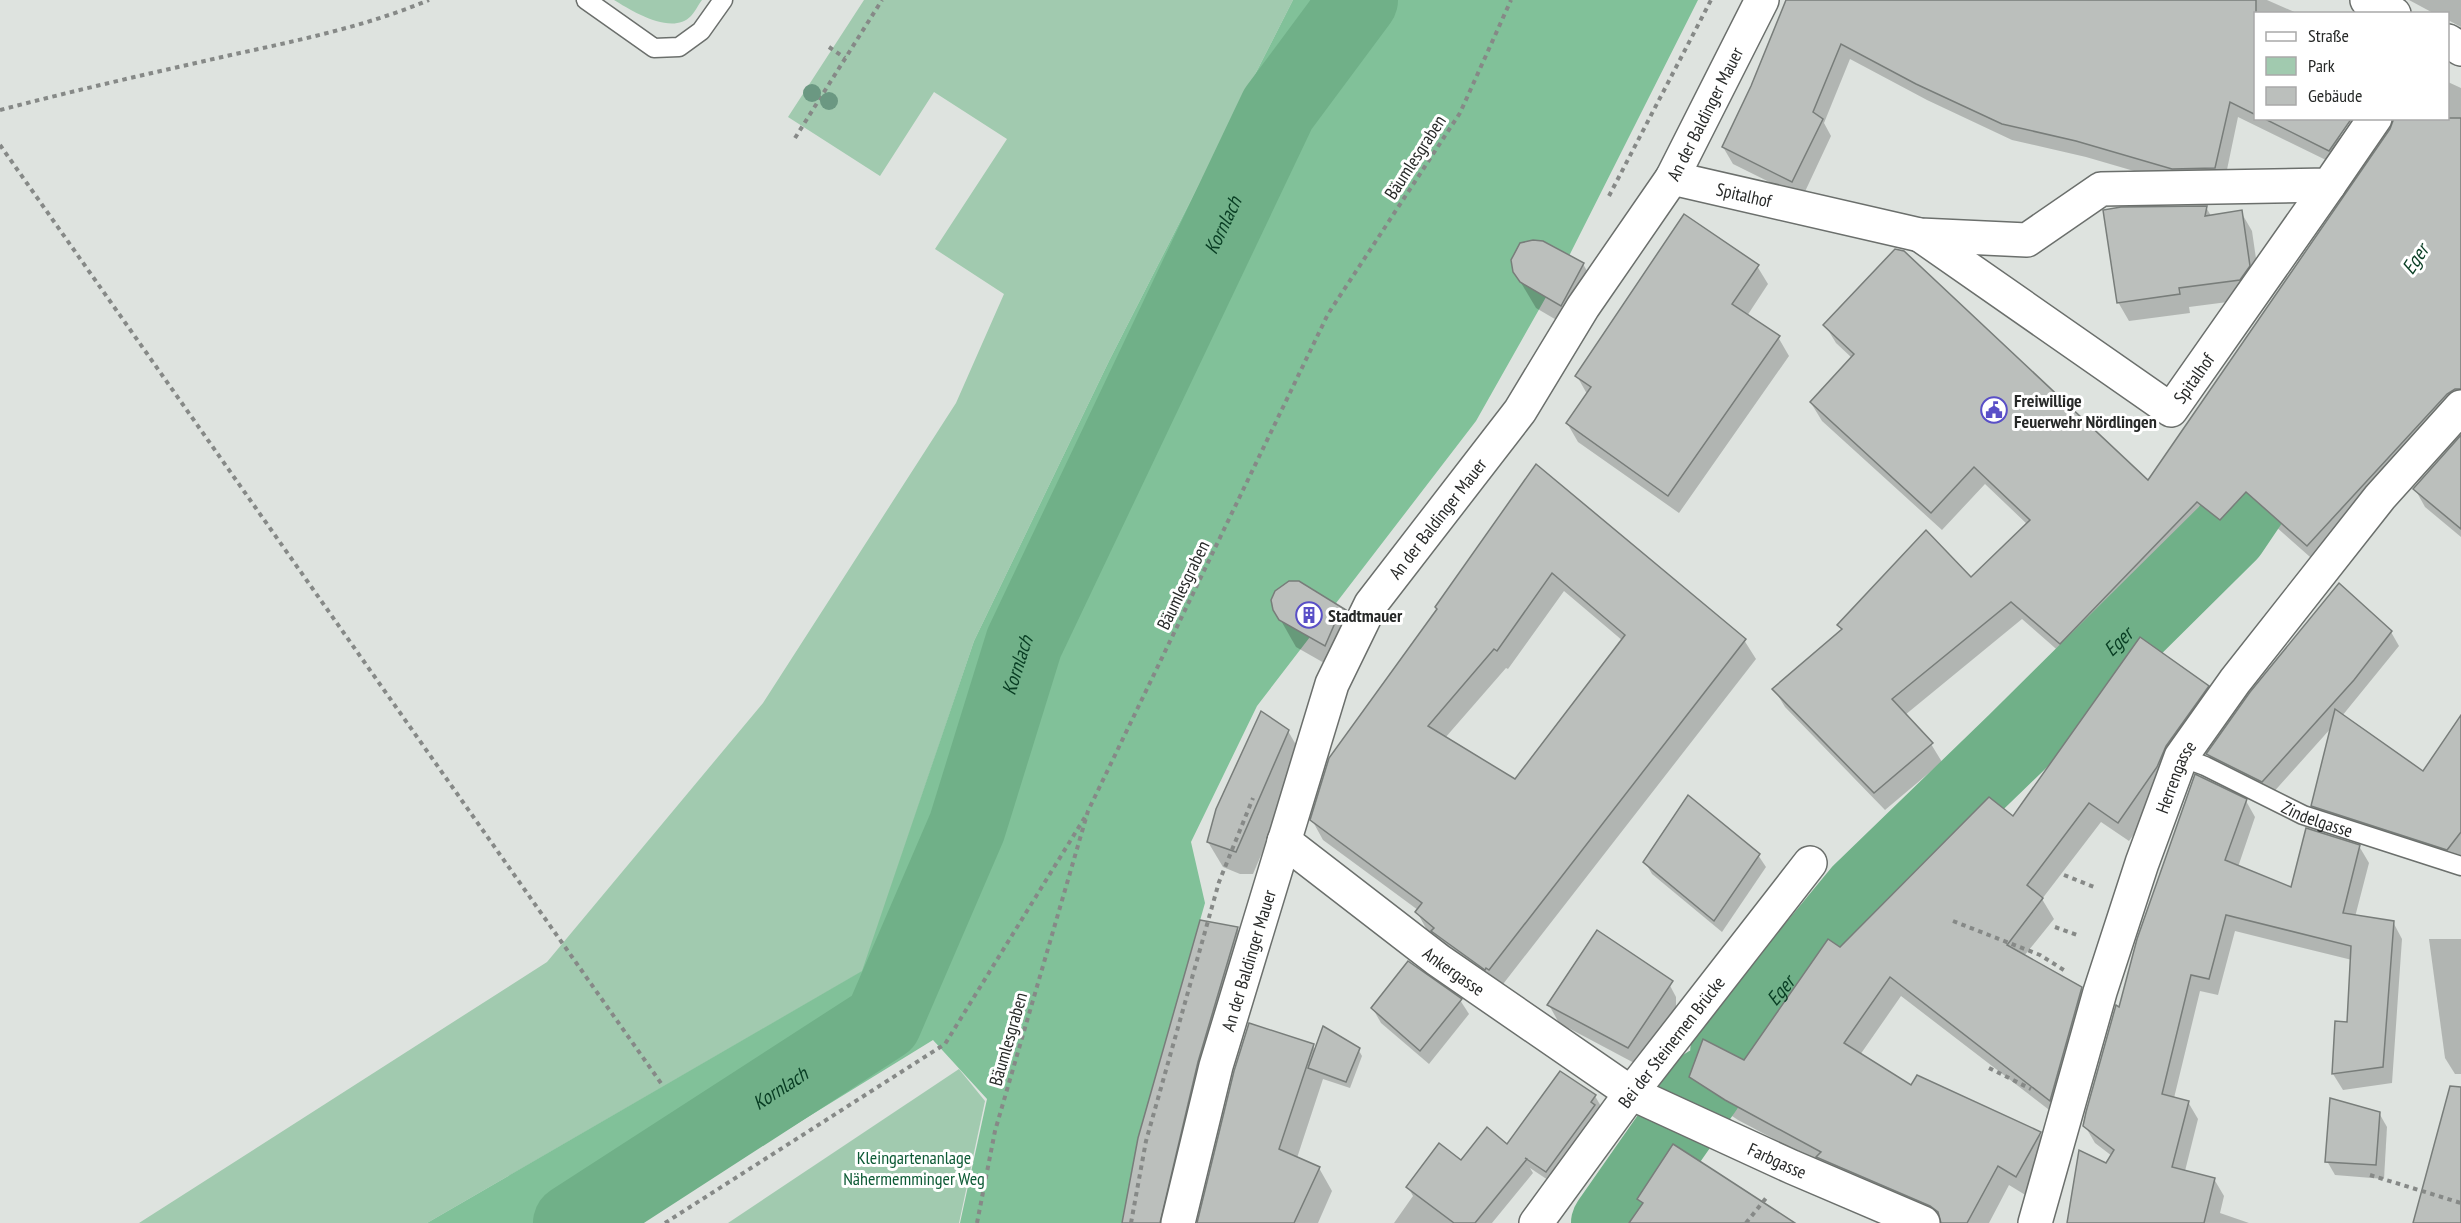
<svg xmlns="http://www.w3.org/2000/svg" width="2461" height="1223" font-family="'PT Sans Narrow',sans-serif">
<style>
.green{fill:#a1caaf}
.forest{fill:#81c199}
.shadow{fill:#0003;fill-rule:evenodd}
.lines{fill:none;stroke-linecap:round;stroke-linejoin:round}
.river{stroke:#70b088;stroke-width:78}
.building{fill:#bbbfbc;stroke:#787d7a;stroke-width:1.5;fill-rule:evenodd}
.lane-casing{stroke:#6b6f6c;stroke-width:21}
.street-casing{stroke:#6b6f6c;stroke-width:36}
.path{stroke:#868987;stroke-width:4;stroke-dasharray:4.5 4.5;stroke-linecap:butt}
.lane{stroke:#fff;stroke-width:18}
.street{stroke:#fff;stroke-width:33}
.tree{fill:#6b9882}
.labels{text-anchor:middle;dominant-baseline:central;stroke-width:6;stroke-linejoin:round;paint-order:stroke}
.street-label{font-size:18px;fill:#272928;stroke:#fff}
.poi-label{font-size:18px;font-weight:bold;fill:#272928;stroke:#fff;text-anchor:start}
.park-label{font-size:18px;fill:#0d5a35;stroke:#fff}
.water-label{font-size:20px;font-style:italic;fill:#083d23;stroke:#fff}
</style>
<rect width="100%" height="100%" fill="#dee3df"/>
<g class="green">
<path d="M614 0H702C698 5 695 12 691 16 672 36 632 11 614 0Z"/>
<path d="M864 0H1293L1109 361 974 641 863 971 427 1223H139L547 962 763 703 956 403 1004 294 935 249 1007 139 934 92 880 176 788 117Z"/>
<path d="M959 1069 985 1101 959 1223H728Z"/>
</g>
<path class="forest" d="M1293 0H1698L1567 260 1476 421 1257 706 1191 842 1205 903 1138 1138 1122 1223H960L987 1099 933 1040 636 1223H427L862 971 974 641 1109 361Z"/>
<g class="shadow">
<path d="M1788 0H2267L2299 14H2256V118H2347L2330 162 2238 117 2224 184 2182 185 2086 157 2012 140 1927 100 1850 59 1824 123 1831 136 1802 198 1733 164 1723 147 1752 87Z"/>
<path d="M2409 0H2461V27L2448 20V14H2435Z"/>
<path d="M2448 82 2461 88V410L2318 564 2257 510 2231 538 2208 519 2071 662 2022 619 1905 715 1931 744 1942 762 1885 810 1785 707 1774 689 1842 631 1839 625 1971 579 2028 525 1985 484 1942 530 1822 421 1811 403 1852 358 1836 343 1825 325 2148 482 2448 118Z"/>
<path d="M2206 207 2211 216 2241 212 2252 231 2260 286 2251 299 2189 307 2190 313 2129 321 2118 302Z"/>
<path d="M1583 264 1598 290 1577 332 1536 308 1514 271Z"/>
<path d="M1757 266 1768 284 1747 316 1778 337 1789 356 1679 513 1578 442 1567 423 1587 394 1577 376Z"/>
<path d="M2461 437V537L2425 507 2415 489Z"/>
<path d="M1537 466 1744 640 1756 659 1500 988 1428 932 1417 912 1418 910 1323 840 1312 820 1438 610ZM1564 591 1623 641 1516 781 1445 738 1506 668 1508 669Z"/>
<path d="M2339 585 2391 632 2399 646 2342 716 2423 773 2461 717V865L2324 824 2313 806 2332 727 2271 795 2216 768 2208 754Z"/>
<path d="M1275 610 1344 611 1360 637 1340 672 1296 647Z"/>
<path d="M2208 687 2219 706 2168 787 2129 841 2101 822 2042 899 2054 919 2024 956 2081 988 2092 1008 2061 1119 1901 996 1860 1055 1912 1087 2040 1134 2051 1153 2027 1196 2009 1185 1989 1223H1938L1823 1165 1738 1120 1702 1096 1690 1076 1744 1062 1840 949 2013 818Z"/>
<path d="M1288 731 1303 757 1253 874H1240L1223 867 1208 842Z"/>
<path d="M2246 801 2255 817 2238 867 2292 889 2359 846 2369 863 2355 917 2393 922 2402 939 2392 1083 2343 1090 2333 1074 2349 1023 2352 960 2235 931 2218 995 2200 991 2174 1098 2188 1102 2198 1119 2185 1171 2214 1179 2224 1196 2220 1213 2249 1223H2068L2112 1156 2095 1143 2085 1126 2120 1009Z"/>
<path d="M1758 855 1766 867 1722 932 1652 874 1645 862Z"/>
<path d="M1237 928 1251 952 1164 1223 1157 1211 1155 1213 1161 1223H1123Z"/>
<path d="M2429 939H2461V1074H2455L2445 1058Z"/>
<path d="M1666 978 1676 997V1009L1638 1065 1559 1023 1549 1005Z"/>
<path d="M1460 1000 1469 1014 1429 1064 1381 1023 1373 1009Z"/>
<path d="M1313 1046 1316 1051 1358 1049 1362 1056 1350 1088 1323 1079 1297 1158 1319 1168 1332 1191 1318 1223H1199Z"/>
<path d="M1595 1096 1602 1108 1554 1184 1530 1168 1533 1173 1492 1223H1394L1413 1196 1408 1187 1461 1162 1508 1146Z"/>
<path d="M2379 1113 2387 1127 2384 1179 2335 1175 2327 1161Z"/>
</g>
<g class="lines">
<g class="river">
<path id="s1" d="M1729 1053 1861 893 2016 743 2229 532 2312 409"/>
<path id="s2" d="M572 1223 883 1022 967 827 1024 643 1278 109 1359 0"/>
<path d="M1610 1223 1705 1087"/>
</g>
</g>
<g class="building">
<path d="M1786 0H2256V115L2230 102 2215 168 2172 169 2076 141 2002 124 1916 84 1841 44 1813 112 1823 119 1792 182 1722 147 1751 86Z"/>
<path d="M2263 118H2352L2329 151Z"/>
<path d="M2394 118H2461V389H2455L2447 394 2307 546 2246 492 2220 520 2197 502 2060 644 2011 602 1892 699 1933 743 1874 793 1772 689 1842 629 1837 625 1926 530 1971 577 2030 520 1974 467 1931 513 1810 402 1854 354 1823 325 1895 249 1904 251 2148 480 2390 129Z"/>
<path d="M2207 206 2205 216 2242 210 2250 266 2240 280 2179 288 2180 294 2117 303 2103 210 2121 207Z"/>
<path d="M1684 214 1759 265 1732 304 1780 336 1668 496 1566 423 1591 387 1575 376Z"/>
<path d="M1533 240 1543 241 1584 263 1561 306 1520 282 1513 272 1511 260 1520 243Z"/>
<path d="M2461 435V529L2413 489Z"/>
<path d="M1536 464 1746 639 1489 970 1486 968 1485 970 1431 931 1434 928 1415 912 1422 903 1310 820 1329 758 1437 609 1435 607ZM1552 573 1625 635 1515 779 1428 726 1494 649 1497 651Z"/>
<path d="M1289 581H1299L1346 610 1335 623 1325 646 1279 620 1273 610 1271 600 1275 591Z"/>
<path d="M2339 583 2392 631 2354 680 2262 782 2206 754 2250 692Z"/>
<path d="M2140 637 2209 686 2166 746 2157 767 2118 823 2089 803 2027 885 2043 898 2007 945 2082 987 2050 1101 1890 977 1844 1043 1911 1085 1917 1075 2041 1132 2016 1177 1998 1166 1967 1223H1941L1938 1212 1930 1206 1816 1157 1821 1152 1725 1100 1689 1077 1703 1039 1744 1060 1828 939 1840 947 1989 797 2013 816Z"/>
<path d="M2335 709 2423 771 2461 715V832L2447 850 2311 806Z"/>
<path d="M1261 711 1289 730 1236 852 1207 842 1216 809Z"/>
<path d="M2195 774 2247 799 2225 860 2291 887 2306 828 2360 845 2343 913 2394 921 2383 1067 2332 1074 2335 1021 2347 1022 2351 946 2226 915 2209 979 2191 975 2162 1094 2189 1101 2172 1167 2215 1178 2204 1223H2067L2079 1150 2106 1163 2114 1150 2083 1126 2086 1112 2116 1005 2119 1007 2137 939Z"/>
<path d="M1688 795 1760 854 1714 921 1643 862Z"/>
<path d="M1200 920 1238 927 1198 1062 1160 1223H1122L1138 1138Z"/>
<path d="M1597 930 1673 981 1628 1048 1547 1005Z"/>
<path d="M1408 961 1462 999 1420 1051 1371 1008Z"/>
<path d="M1249 1023 1314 1044 1279 1149 1320 1167 1294 1223H1197L1234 1071Z"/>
<path d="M1323 1026 1360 1048 1346 1082 1308 1068Z"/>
<path d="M1560 1071 1596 1095 1591 1102 1595 1105 1546 1172 1525 1158 1527 1159 1475 1223H1454L1406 1187 1439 1143 1461 1160 1487 1127 1507 1144Z"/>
<path d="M2450 1086 2461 1087V1223H2413Z"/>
<path d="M2330 1098 2380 1112 2376 1165 2325 1162Z"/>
<path d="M1673 1144 1715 1171 1795 1223H1629L1643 1203 1637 1199Z"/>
</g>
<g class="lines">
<g class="lane-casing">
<g id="lane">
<path d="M586 0 654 48 679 47 701 31 723 0"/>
<path id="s3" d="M2181 757 2205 766 2303 815 2461 866"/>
</g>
</g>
<g class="street-casing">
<g id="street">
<path d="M2367 0 2394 14"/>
<path d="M2448 41 2461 49"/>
<path id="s4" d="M1672 178 1920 235 2027 240 2101 189 2329 185 2375 118"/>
<path id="s5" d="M1920 235 2171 410 2329 185"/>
<path id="s6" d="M1284 841 1438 960 1631 1093 1792 1167 1923 1223"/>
<path id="s7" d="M1178 1223 1216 1066 1332 684 1371 604 1520 411 1583 307 1672 178 1762 0"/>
<path id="s8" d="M1536 1223 1631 1093 1810 863"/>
<path id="s9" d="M2035 1223 2100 992 2142 863 2181 757 2235 681 2380 497 2461 407"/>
</g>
</g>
<g class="path">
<path d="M829 47 845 58"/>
<path d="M0 110C80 89 160 71 240 53 305 39 369 25 429 0"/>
<path d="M795 138 882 0"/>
<path d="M0 145 663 1086"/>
<path d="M1609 196 1711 0"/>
<path d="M2064 875 2094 887"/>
<path d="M1953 921 2040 955 2067 972"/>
<path d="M2055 927 2077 935"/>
<path d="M1989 1068 2031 1089"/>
<path d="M2370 1175 2461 1203"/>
<path d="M665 1223 945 1044 1085 817"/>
<path d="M977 1223 995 1131 1088 811 1328 314 1460 113 1511 0"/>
<path d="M1131 1223 1146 1141 1219 882 1253 798"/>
<path d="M1746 1223 1766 1198"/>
</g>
<use href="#lane" class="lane"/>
<use href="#street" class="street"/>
</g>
<g class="tree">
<circle cx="812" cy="93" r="9"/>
<circle cx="829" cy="101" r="9"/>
</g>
<defs>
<g id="civic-ring" transform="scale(1.35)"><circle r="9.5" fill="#fff" stroke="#594fc7" stroke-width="1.5"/><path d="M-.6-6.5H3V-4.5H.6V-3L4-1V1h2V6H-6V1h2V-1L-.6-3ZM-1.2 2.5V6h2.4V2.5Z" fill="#594fc7"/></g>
<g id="building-ring" transform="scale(1.35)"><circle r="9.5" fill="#fff" stroke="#594fc7" stroke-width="1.5"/><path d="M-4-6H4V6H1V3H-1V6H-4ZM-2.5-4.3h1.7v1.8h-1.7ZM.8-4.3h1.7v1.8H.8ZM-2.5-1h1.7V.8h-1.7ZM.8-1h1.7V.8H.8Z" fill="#594fc7"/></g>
</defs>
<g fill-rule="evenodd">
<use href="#civic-ring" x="1994" y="410"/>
<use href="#building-ring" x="1309" y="615"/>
</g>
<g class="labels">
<g class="street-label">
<text stroke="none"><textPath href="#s7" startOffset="1244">An der Baldinger Mauer</textPath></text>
<text transform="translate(1415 157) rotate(-57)">Bäumlesgraben</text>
<text stroke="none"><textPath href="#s4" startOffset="74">Spitalhof</textPath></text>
<text stroke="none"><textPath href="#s5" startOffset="345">Spitalhof</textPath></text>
<text stroke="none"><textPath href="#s7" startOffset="758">An der Baldinger Mauer</textPath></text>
<text transform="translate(1183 585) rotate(-64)">Bäumlesgraben</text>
<text stroke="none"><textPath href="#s9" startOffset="468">Herrengasse</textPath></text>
<text stroke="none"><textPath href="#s3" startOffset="150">Zindelgasse</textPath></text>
<text stroke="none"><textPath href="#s7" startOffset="272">An der Baldinger Mauer</textPath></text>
<text stroke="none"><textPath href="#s6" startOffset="214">Ankergasse</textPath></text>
<text transform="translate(1008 1039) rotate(-74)">Bäumlesgraben</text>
<text stroke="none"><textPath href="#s8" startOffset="226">Bei der Steinernen Brücke</textPath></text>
<text stroke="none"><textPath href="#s6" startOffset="590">Farbgasse</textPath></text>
</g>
<g class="poi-label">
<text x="2014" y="400">Freiwillige<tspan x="2014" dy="21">Feuerwehr Nördlingen</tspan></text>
<text x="1328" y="615">Stadtmauer</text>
</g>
<g class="park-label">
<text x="914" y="1157">Kleingartenanlage<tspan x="914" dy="21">Nähermemminger Weg</tspan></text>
</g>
<g class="water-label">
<text stroke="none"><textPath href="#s2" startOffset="1238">Kornlach</textPath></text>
<text transform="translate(2415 259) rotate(-56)">Eger</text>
<text stroke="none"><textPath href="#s1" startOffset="567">Eger</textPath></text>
<text stroke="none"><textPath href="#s2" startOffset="752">Kornlach</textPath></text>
<text stroke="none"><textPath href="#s1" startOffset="81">Eger</textPath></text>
<text stroke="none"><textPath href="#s2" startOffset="248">Kornlach</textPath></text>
</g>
</g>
<rect x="2254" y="12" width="195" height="108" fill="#ffffff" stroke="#a9a9a9" stroke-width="1.5"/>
<rect x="2266" y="32" width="30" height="9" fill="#ffffff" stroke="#a9a9a9" stroke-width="1.5"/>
<text x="2308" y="42" font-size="18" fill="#272928">Straße</text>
<rect x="2266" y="57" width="30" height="18" fill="#a1caaf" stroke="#a9a9a9" stroke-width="1.5"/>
<text x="2308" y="72" font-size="18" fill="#272928">Park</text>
<rect x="2266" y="87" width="30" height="18" fill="#bbbfbc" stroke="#a9a9a9" stroke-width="1.5"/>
<text x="2308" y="102" font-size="18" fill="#272928">Gebäude</text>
</svg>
